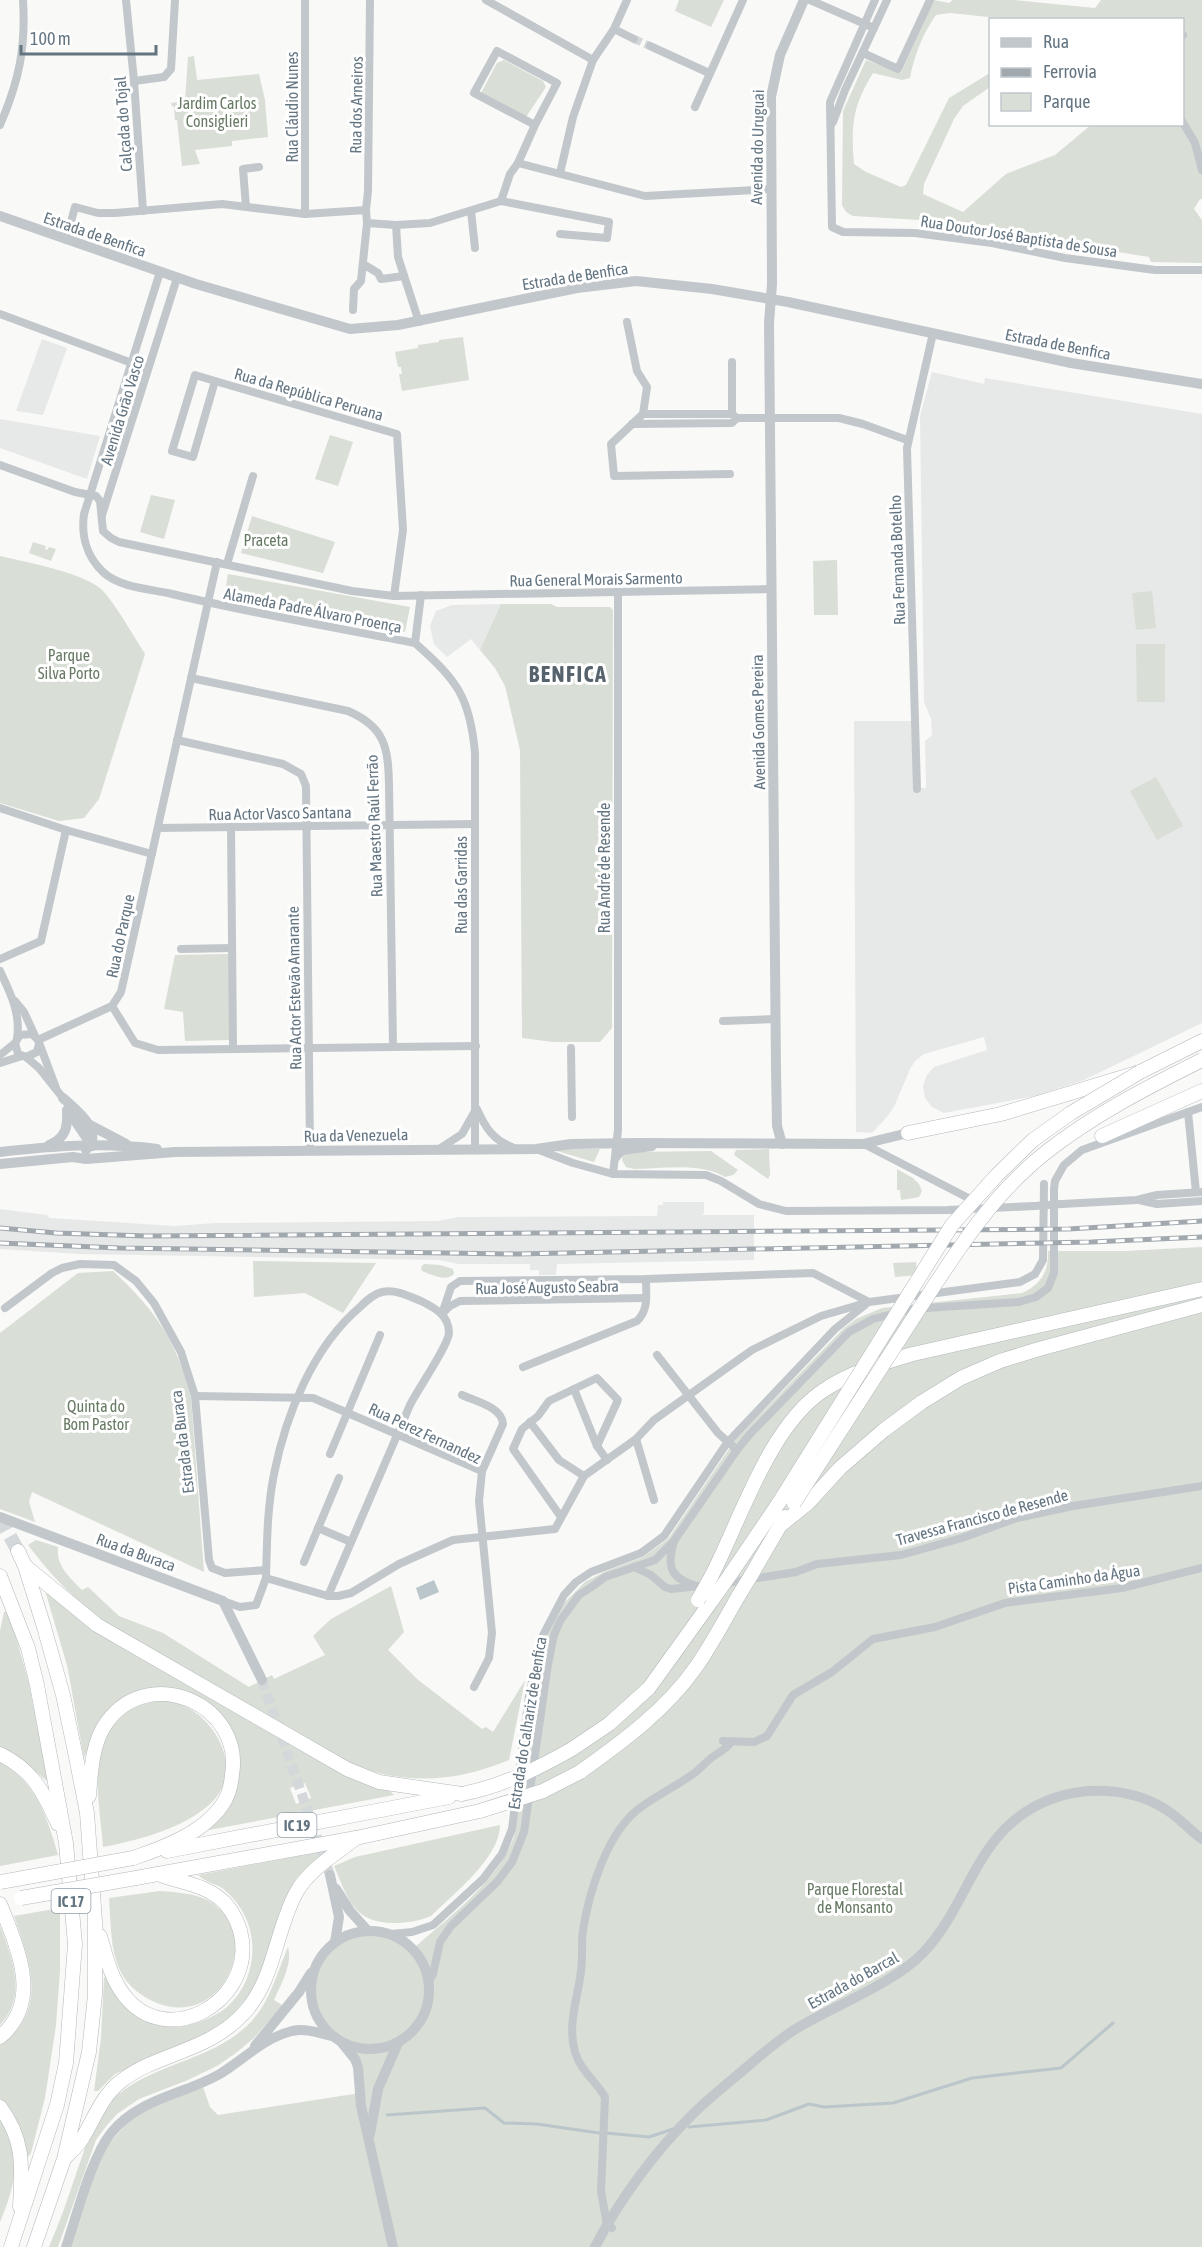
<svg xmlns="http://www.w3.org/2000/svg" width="1202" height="2247" font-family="'Asap Condensed',sans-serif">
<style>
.built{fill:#e7e8e8}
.green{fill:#d9ded6;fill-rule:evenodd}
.water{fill:#bac6ca}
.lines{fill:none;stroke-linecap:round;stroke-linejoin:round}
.stream{stroke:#bac6ca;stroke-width:3}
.minor-tunnel{stroke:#d4d8da;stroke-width:8;stroke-dasharray:8 4;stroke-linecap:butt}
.tertiary-tunnel{stroke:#d4d8da;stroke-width:10;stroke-dasharray:10 5;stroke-linecap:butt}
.trunk-tunnel{stroke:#d4d8da;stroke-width:14;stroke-dasharray:14 7;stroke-linecap:butt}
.trunk-casing{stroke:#b3b8bc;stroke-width:15}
.minor{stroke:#c2c7cb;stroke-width:8}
.tertiary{stroke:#c2c7cb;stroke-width:10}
.trunk{stroke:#fff;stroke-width:14}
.rail-casing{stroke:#a1a9af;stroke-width:5}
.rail{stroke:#fff;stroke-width:3;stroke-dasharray:9;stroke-linecap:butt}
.trunk-bridge-casing{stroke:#b3b8bc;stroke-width:15;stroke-linecap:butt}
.minor-bridge{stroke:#c2c7cb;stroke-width:8}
.trunk-bridge{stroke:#fff;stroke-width:14}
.labels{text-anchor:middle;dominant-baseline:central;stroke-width:6;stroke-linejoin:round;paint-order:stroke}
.shield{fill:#fff;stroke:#929ea8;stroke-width:1.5}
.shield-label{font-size:15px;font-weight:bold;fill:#647582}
.park-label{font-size:16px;fill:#677a63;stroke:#fff}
.street-label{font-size:16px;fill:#647582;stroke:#fff}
.district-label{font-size:22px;font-weight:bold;letter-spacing:1.5px;fill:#56636d;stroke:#fff}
</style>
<rect width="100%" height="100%" fill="#f9f9f7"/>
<g class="built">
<path d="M42 339 67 348 43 415 16 411Z"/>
<path d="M932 372 984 384 985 378 1202 414V1023L1084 1080 1035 1096 944 1113 932 1107 925 1098 923 1086 927 1075 934 1067 987 1050 984 1037 924 1054 915 1061 910 1069 894 1107 886 1118 872 1133 856 1132 854 721H914L913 788H926L925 741 932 735 931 719 924 702 920 416Z"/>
<path d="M0 419 100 436 87 479 0 448Z"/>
<path d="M501 604 480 650 471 639 447 657 434 644 430 626 436 611 452 605Z"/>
<path d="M663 1202H704V1213L702 1215H754V1260L557 1264 556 1275H539V1270H530V1264H459L439 1260 80 1254 0 1249V1209L47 1215 50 1218 175 1226 215 1223 438 1221 458 1217 657 1216 658 1205H663Z"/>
</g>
<g class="green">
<path d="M679 0H724L711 27 675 11Z"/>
<path d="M934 0 949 3 953 0H1013L1095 8 1101 0H1202V199H1200L1194 209 1202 220V263L1151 262 1149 257 919 220 853 216 846 212 842 205 843 111 866 60 901 73ZM950 13 1019 20H1182V124L1091 125 1055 155 1006 174 963 212 923 194 924 184 954 119 963 106 990 87V73L949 98 906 185 901 187 866 172 854 164C851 126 852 107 873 73L902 80 910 78C914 56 923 33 936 15Z"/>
<path d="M194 56 197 80 259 74 265 100 268 137 232 141V146L195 150 200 164 182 166 177 120H175L174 107 172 106 171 103 185 101 188 57Z"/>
<path d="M504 60 543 81 546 87 526 117 481 93 497 63Z"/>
<path d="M463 337 469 380 402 391 399 374H402L401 367H398L395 352 418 348V345L439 342V340Z"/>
<path d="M330 435 353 442 338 486 315 479Z"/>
<path d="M151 495 175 500 164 539 140 532Z"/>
<path d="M252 516 335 542 323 573 241 553Z"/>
<path d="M33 542 46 546 45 549 47 550 49 547 56 549 51 561 29 553Z"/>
<path d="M0 556C25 562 88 573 104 592 120 611 132 634 145 654L99 799 84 818 59 821 0 803Z"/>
<path d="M837 560 838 615H814L813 561Z"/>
<path d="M228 574 410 607 405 632 224 598Z"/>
<path d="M1152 591 1156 628 1136 630 1132 593Z"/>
<path d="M501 604H551L557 607H610L613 610 612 1028 600 1042H553L522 1038 520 750 505 686 495 668 480 650Z"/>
<path d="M1136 644H1165V702H1137Z"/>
<path d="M1156 777 1183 826 1157 840 1130 791Z"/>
<path d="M229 954 230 1040 185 1041 183 1012 164 1009 175 955Z"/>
<path d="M556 1149H600L594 1162 557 1151Z"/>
<path d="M769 1149 770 1175 768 1179 734 1155 736 1150Z"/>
<path d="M711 1151 738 1170 733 1175 725 1177C699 1162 663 1169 634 1169L626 1167 622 1160 623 1155 628 1152Z"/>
<path d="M897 1169 913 1178 919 1184 922 1191 919 1197 901 1200 900 1190H897Z"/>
<path d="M1202 1247V2247H67L101 2153 133 2116 203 2087 210 2107 218 2115 360 2093C357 2082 354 2056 348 2048 340 2037 324 2032 316 2021 295 1994 321 1948 348 1936 370 1927 396 1935 414 1948 451 1915 495 1884 514 1837L546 1640 550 1626 562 1605 585 1582 606 1571 643 1557 668 1539 735 1440 844 1328 856 1319 882 1308 1022 1293C1040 1285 1049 1272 1048 1251H1125Z"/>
<path d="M253 1261 376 1263 343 1313 305 1293 254 1297Z"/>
<path d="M916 1262 917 1275 895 1277 893 1263Z"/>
<path d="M424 1264 440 1265 453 1269 454 1274C446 1282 432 1275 422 1271L421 1267Z"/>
<path d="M113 1271C155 1310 177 1341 191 1398L204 1572 32 1492 29 1502 35 1522 0 1509V1333L78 1273Z"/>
<path d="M36 1540 58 1547C56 1566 69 1577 82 1590L88 1587 119 1616 163 1633 249 1687 272 1675 274 1679 325 1655 313 1636 331 1619 391 1586 404 1632 388 1650 417 1679 482 1729 486 1727 493 1732 525 1680 509 1760C456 1782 409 1785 355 1766L113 1627C76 1602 55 1580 28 1545Z"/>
<path d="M51 1590 93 1629 115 1644 329 1767 389 1790 394 1795 204 1831 232 1795 238 1780V1756L233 1733 223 1718 207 1702 185 1692 163 1689 97 1727 84 1758 67 1665 46 1594ZM305 1783 311 1798 296 1804 290 1788Z"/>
<path d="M9 1611 29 1684 48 1782 25 1762 0 1747V1631L4 1612Z"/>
<path d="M165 1700C211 1706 249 1768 210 1804 182 1829 139 1840 103 1847 98 1783 78 1709 165 1700Z"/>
<path d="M0 1762C36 1782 47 1817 58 1855L0 1866Z"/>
<path d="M500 1825C500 1858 453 1894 431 1916 419 1921 407 1923 394 1923 353 1923 348 1898 334 1866L355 1857Z"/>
<path d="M325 1851 327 1852 298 1876 290 1889 267 1958 253 1990 228 2020 197 2038 115 2074 98 2091H94L101 2038 104 1978 106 1976C119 1993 131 2013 150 2022 162 2028 179 2028 191 2024 204 2021 218 2015 228 2006 255 1982 260 1938 241 1909 236 1901 229 1893 222 1888 214 1883 205 1882 198 1875Z"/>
<path d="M160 1891C175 1892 191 1893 205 1899 267 1928 225 2030 157 2003 142 1997 126 1985 120 1970 110 1949 111 1922 109 1898Z"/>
<path d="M60 1908V1971L56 2025 45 2098 31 2153 27 2158 16 2121 0 2098V2045C49 2011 30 1962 14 1916Z"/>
<path d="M0 1926C12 1958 28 1996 0 2025Z"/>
<path d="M288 1947C293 1964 281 1984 274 2000L282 2005 280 2008 254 2038 236 2053 217 2066 188 2080 139 2099 117 2114 107 2125 96 2140 58 2247H49C59 2223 68 2199 76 2174 85 2150 92 2120 111 2101 153 2059 226 2062 261 2009 272 1992 280 1966 288 1947Z"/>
<path d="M0 2117C23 2157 16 2182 0 2222Z"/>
</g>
<path class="water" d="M434 1580 439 1592 420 1600 416 1588Z"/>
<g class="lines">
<g class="stream">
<path d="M387 2115 485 2108 504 2123 537 2124 599 2133"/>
<path d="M689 2127 766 2120 809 2104 824 2107 893 2103 972 2078 1061 2068 1113 2023"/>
<path d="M606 2133 649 2137 673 2129"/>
</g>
<path class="minor-tunnel" d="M634 39 650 46"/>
<path class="tertiary-tunnel" d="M262 1680 330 1875"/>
<path class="trunk-tunnel" d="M0 1518 18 1551"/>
<g class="trunk-casing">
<g id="trunk">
<path d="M908 1133 1001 1114 1140 1072 1202 1041"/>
<path d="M1102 1136 1202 1091"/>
<path d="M782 1524 808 1503 840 1468 884 1430 922 1402 961 1378 1000 1361 1039 1349 1202 1305"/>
<path d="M18 1551 25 1566 44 1627 63 1695 75 1752 87 1813 95 1921V1995L89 2052 64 2159 34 2247"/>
<path d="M25 1566 97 1625 347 1769 379 1782 462 1794"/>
<path d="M730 1575 780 1501"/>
<path d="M0 1576 28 1648 37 1685 66 1843 75 1944 66 2063 57 2105 11 2247"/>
<path d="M711 1577C741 1519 769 1426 824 1390 851 1372 882 1363 913 1354L1202 1289"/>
<path d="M750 1577 785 1517"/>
<path d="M572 1749 609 1724 649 1688 713 1599"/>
<path d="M0 1754C34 1771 43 1792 58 1824"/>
<path d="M580 1772C622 1742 666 1710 696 1667 712 1644 725 1619 739 1595"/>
<path d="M89 1796C91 1771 92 1742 107 1722 150 1663 244 1705 232 1775 231 1786 228 1797 222 1805 203 1833 163 1848 133 1858"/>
<path d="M167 1851 449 1797"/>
<path d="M136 1878 356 1838 480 1811"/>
<path d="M0 1904C17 1947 43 2001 0 2037"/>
<path d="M100 1936C106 1957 111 1978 124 1995 166 2050 250 2004 242 1940 240 1926 234 1913 225 1903 206 1884 181 1883 158 1874"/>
<path d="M0 2107C25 2141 22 2167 20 2207"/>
<path d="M65 2158C71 2151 79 2145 83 2137 95 2117 102 2096 121 2081 159 2052 207 2053 244 2013 275 1979 275 1932 296 1893 309 1869 336 1854 356 1838"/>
</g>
</g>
<g class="minor">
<path d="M126 0 134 81 143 211"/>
<path d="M305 0V214"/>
<path d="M486 0 593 60"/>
<path d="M810 0 874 28"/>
<path d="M875 0 830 102 832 227 843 232 915 233 992 243 1065 258 1155 270H1202"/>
<path d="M614 29 634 39"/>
<path d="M1182 35H1183"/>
<path d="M650 46 709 73"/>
<path d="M863 53 898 69 930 0"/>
<path d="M134 81 164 77 171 69 175 0"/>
<path d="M695 107 743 0"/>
<path d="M1182 121 1195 143 1202 170"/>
<path d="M833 122 845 90 887 0"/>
<path d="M0 125C19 81 26 48 23 0"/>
<path d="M518 163 645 196 771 189"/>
<path d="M560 173 573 117 593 60 614 29 627 0"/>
<path d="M501 201 510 174 518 163 535 125 557 83 497 51 474 93 535 125"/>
<path d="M501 201 609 222 607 238 560 234"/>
<path d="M246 207 243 169 259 167"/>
<path d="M366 210 368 191 370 0"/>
<path d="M471 211 475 248"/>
<path d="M396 225 398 257 419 322"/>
<path d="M66 240 75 207 98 213H115L222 204 305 214 366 210 367 223 396 225 430 223 501 201"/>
<path d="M363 264 378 273 381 279 404 276"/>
<path d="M160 272 84 514C81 536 87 557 103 572 119 587 148 589 168 593 250 613 332 627 415 643 457 680 470 697 475 753V1148"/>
<path d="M353 310 354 289 361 281 367 223"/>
<path d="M0 314 148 369"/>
<path d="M627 322 637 371 647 387 643 414"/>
<path d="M732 362V414"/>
<path d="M195 375 215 381 193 457 172 451Z"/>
<path d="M215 381 397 434 403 530 394 596"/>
<path d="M632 424 732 423 737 418H839L863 424 907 440"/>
<path d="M0 465 75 492 96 496 100 501 103 531 111 538 119 542 352 591 394 596 772 589"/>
<path d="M730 474 614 476 611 444 643 414H732L737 418"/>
<path d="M102 515 177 278"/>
<path d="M227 564 253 476"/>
<path d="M415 643 421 595"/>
<path d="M191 678 348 711C385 727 388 747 389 784L393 1047"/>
<path d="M177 740 283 764 301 774 306 786 310 1151"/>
<path d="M917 789 907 448 933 333"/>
<path d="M0 808 66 830 152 854"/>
<path d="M231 827 233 1049"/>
<path d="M158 828 475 824"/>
<path d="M181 949 232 948"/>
<path d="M0 959 41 941 66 830"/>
<path d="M0 971C10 992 21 1014 17 1038"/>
<path d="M15 1001 24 1012 35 1036"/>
<path d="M112 1006 135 1043 158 1050 476 1046"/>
<path d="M723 1021 776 1019"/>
<path d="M38 1040 112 1006 121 992 217 562"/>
<path d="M15 1043 18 1054 26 1057 37 1052 39 1044"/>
<path d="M571 1048 572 1117"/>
<path d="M0 1055 15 1043 20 1035 32 1034 38 1040 56 1088"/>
<path d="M26 1057 39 1068 63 1098"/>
<path d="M0 1063 22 1056"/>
<path d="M477 1109C485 1127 493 1140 512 1147"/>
<path d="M1188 1112 1196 1192"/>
<path d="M864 1144 976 1202"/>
<path d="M439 1149 462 1134 475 1111"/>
<path d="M539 1150 573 1163 613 1174 706 1175 721 1181 759 1204 786 1211 948 1210 1035 1206"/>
<path d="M616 1158 622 1151 652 1147"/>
<path d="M613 1174 618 1130V592"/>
<path d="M1139 1200 1157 1204 1202 1201"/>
<path d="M1062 1204 1137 1200 1157 1195 1202 1192"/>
<path d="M5 1308 52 1273 62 1268 80 1264 114 1265 136 1281 154 1303 181 1352 195 1396 209 1560 212 1568 225 1573 266 1570"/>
<path d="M443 1313 450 1306 460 1301 646 1298"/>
<path d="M442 1314 451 1287 460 1281 646 1279 813 1273 869 1302"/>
<path d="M657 1355 718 1433 737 1450"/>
<path d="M523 1367 637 1321C649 1310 646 1294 646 1279"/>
<path d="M574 1389 597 1446 607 1460"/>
<path d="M462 1395C475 1401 502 1407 503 1424L482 1471 479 1501 492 1633 489 1658 474 1687"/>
<path d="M195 1396 313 1398 482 1471"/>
<path d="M530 1422 559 1460 584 1476"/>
<path d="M636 1439 654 1500"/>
<path d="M330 1454 380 1335"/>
<path d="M561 1517 513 1449 522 1429 538 1416 549 1401 597 1378 618 1400 597 1446"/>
<path d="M318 1528 351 1542"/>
<path d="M674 1541C667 1564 669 1578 694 1585"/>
<path d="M304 1562 339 1478"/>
<path d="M634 1567 651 1575 665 1587 671 1589 708 1585"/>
<path d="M266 1578C267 1543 267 1509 274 1474 286 1414 313 1347 360 1307 366 1301 373 1294 382 1292 396 1289 409 1296 421 1301 435 1308 449 1315 449 1333 448 1346 418 1389 410 1405L328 1596"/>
<path d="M726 1583 796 1572 817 1564 901 1555 962 1538 1017 1518 1073 1506 1202 1486"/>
<path d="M223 1601 240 1607 256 1605 266 1578 328 1596H338L351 1593 399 1564 453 1540 555 1529 584 1476 636 1439 654 1420 752 1350 821 1316 869 1302 1020 1282 1035 1274 1043 1260 1044 1184"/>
<path d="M723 1741 754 1742 767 1736 793 1695 832 1672 873 1639 935 1627 1005 1603 1122 1588 1202 1568"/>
<path d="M391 1934 412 1932 433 1925 483 1879 502 1854 512 1829 529 1695 542 1637 564 1595 576 1582 591 1572 641 1553 664 1536 727 1443 835 1329 865 1305"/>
<path d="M429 1981 433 1974 440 1942 451 1926 497 1882 512 1862 524 1832 548 1664 554 1635 560 1621 579 1595 593 1586 605 1577 655 1560 674 1541 737 1450 750 1434 849 1332 873 1319 911 1309 1019 1302 1036 1297 1048 1288 1054 1273V1189L1055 1181 1064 1165 1082 1150 1202 1107"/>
<path d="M612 2228 607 2225 601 2191 605 2097C596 2081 580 2070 575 2052 567 2024 578 1998 581 1971 583 1957 581 1943 583 1930 589 1893 606 1836 636 1811 653 1797 675 1787 693 1774 699 1770 704 1764 710 1759 716 1753 727 1750 731 1742"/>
</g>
<g class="tertiary">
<path d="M0 216 196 284 350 329 398 325 577 288 636 281 712 289 788 302 1071 363 1202 384"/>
<path d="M63 1098C76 1110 105 1131 86 1150"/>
<path d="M68 1110 92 1146"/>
<path d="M88 1124 126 1144"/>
<path d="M782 1144 777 1126 776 1068 769 323 772 284 771 97 780 55 804 0"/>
<path d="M49 1145C66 1138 68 1127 67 1110"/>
<path d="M0 1152C53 1146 104 1142 157 1149"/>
<path d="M0 1164 73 1157 86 1159 175 1152 536 1149 571 1144 636 1143 863 1144 908 1133"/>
<path d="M0 1517 223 1601 262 1680"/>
<path d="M330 1875 339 1917 335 1942"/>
<path d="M336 1889 350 1911 368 1931"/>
<circle cx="370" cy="1990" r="59"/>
<path d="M342 2043 355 2059 358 2067 361 2106 393 2247"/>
<path d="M255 2046 299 1992 311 1973"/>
<path d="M370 2134 378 2089 398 2043"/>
<path d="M66 2247C77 2215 91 2158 111 2133 138 2099 182 2095 218 2075 242 2061 263 2038 292 2031 306 2028 319 2033 332 2036"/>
<path d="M595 2247C619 2200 656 2150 694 2113 707 2100 721 2089 735 2077 756 2060 775 2041 799 2027 836 2005 894 1983 923 1953 973 1900 975 1826 1054 1798 1091 1785 1138 1789 1171 1813 1182 1821 1191 1831 1202 1839"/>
</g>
<use href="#trunk" class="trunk"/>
<g class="rail-casing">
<g id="rail">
<path d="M0 1228 56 1233 146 1236 1069 1229 1202 1221"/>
<path d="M0 1243 119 1248 517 1254 1091 1242 1202 1237"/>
</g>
</g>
<use href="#rail" class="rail"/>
<g class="trunk-bridge-casing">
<g id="trunk-bridge">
<path d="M780 1501 952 1225 997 1175 1033 1140 1071 1113 1140 1072"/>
<path d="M794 1503C833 1443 871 1383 910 1323 950 1262 987 1199 1045 1153 1093 1115 1148 1087 1202 1060"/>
<path d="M739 1595 750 1577"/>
<path d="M713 1599 730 1575"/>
<path d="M698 1600 711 1577"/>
<path d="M462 1794C502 1786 537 1769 572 1749"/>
<path d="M480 1811 543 1791 580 1772"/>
<path d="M0 1882 133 1858"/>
<path d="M21 1898 136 1878"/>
</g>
</g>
<path class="minor-bridge" d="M1035 1206 1062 1204"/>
<use href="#trunk-bridge" class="trunk-bridge"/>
</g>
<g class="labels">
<g class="shield">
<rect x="277.5" y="1813" width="39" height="24" rx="4.5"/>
<rect x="51.5" y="1889" width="39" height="24" rx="4.5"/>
</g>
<g class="shield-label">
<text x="297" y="1825">IC 19</text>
<text x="71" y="1901">IC 17</text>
</g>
<g class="park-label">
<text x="217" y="103">Jardim Carlos<tspan x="217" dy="18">Consiglieri</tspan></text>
<text x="266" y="540">Praceta</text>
<text x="69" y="655">Parque<tspan x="69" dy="18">Silva Porto</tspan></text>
<text x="96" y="1406">Quinta do<tspan x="96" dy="18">Bom Pastor</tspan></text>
<text x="855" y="1889">Parque Florestal<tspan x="855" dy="18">de Monsanto</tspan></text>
</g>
<g class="street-label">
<text transform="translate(356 105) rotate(-89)">Rua dos Arneiros</text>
<text transform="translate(292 107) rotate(-90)">Rua Cláudio Nunes</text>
<text transform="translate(123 124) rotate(-94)">Calçada do Tojal</text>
<text transform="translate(757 147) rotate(-89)">Avenida do Uruguai</text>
<text transform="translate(95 234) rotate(19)">Estrada de Benfica</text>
<text transform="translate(1019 236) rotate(9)">Rua Doutor José Baptista de Sousa</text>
<text transform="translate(575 276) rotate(-9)">Estrada de Benfica</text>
<text transform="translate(1058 344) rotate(11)">Estrada de Benfica</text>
<text transform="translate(309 394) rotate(16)">Rua da República Peruana</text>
<text transform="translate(122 410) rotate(-73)">Avenida Grão Vasco</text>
<text transform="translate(897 560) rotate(-92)">Rua Fernanda Botelho</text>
<text transform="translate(596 579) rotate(-1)">Rua General Morais Sarmento</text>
<text transform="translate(313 610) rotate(11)">Alameda Padre Álvaro Proença</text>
<text transform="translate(758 722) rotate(-91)">Avenida Gomes Pereira</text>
<text transform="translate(280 813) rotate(-1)">Rua Actor Vasco Santana</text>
<text transform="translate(374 826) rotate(-92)">Rua Maestro Raúl Ferrão</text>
<text transform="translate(604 868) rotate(-90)">Rua André de Resende</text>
<text transform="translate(461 885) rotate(-90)">Rua das Garridas</text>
<text transform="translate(120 936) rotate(-78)">Rua do Parque</text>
<text transform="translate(294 988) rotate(-91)">Rua Actor Estevão Amarante</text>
<text transform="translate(356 1135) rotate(-1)">Rua da Venezuela</text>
<text transform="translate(547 1287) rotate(-1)">Rua José Augusto Seabra</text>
<text transform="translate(425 1433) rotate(25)">Rua Perez Fernandez</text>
<text transform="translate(182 1442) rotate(-97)">Estrada da Buraca</text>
<text transform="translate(982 1517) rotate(-15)">Travessa Francisco de Resende</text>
<text transform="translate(136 1552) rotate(20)">Rua da Buraca</text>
<text transform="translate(1074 1579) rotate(-8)">Pista Caminho da Água</text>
<text transform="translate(527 1723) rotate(-81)">Estrada do Calhariz de Benfica</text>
<text transform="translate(853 1980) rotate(-29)">Estrada do Barcal</text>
</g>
<g class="district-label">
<text x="568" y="674">BENFICA</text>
</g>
</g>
<rect x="989" y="18" width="195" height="108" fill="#ffffff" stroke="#c1c8cd" stroke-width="1.5"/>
<rect x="1001" y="38" width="30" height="9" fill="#c2c7cb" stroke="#c1c8cd" stroke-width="1.5"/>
<text x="1043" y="48" font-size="18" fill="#647582">Rua</text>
<rect x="1001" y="68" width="30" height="9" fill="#a1a9af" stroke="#c1c8cd" stroke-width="1.5"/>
<text x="1043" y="78" font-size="18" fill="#647582">Ferrovia</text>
<rect x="1001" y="93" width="30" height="18" fill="#d9ded6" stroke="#c1c8cd" stroke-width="1.5"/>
<text x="1043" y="108" font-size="18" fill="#647582">Parque</text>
<path d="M21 45v9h135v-9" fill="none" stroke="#647582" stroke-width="3"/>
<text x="30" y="45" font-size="18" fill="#647582" stroke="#ffffff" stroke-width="4.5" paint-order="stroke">100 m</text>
</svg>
